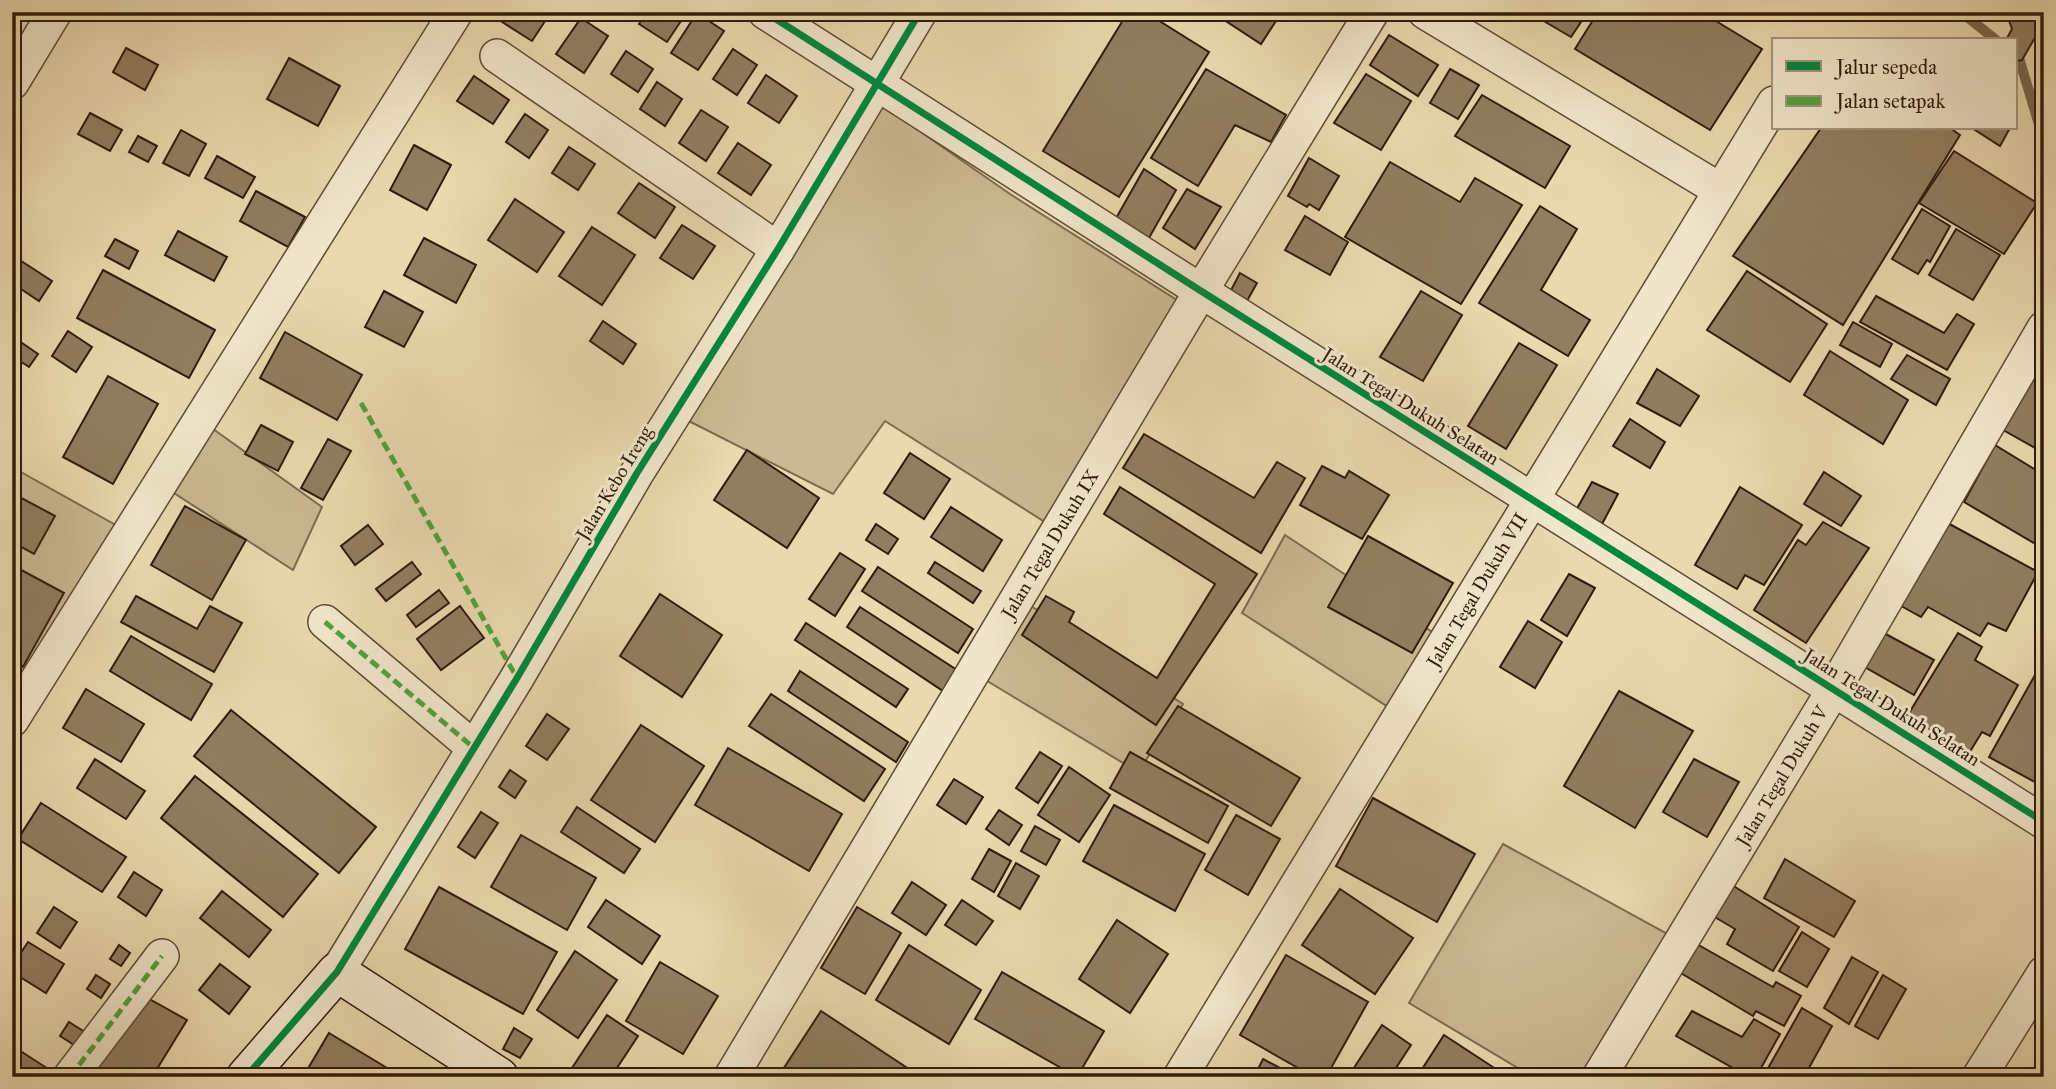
<svg xmlns="http://www.w3.org/2000/svg" width="2056" height="1089" font-family="'IM FELL Great Primer',serif">
<style>
.green{fill:#cab992;stroke:#7d6a4f;stroke-width:2}
.lines{fill:none;stroke-linecap:round;stroke-linejoin:round}
.stream{stroke:#79664c;stroke-width:10}
.building{fill:#907e60;stroke:#301b0c;stroke-width:2}
.street-casing{stroke:#5e4a34;stroke-width:36}
.secondary-casing{stroke:#301b0c;stroke-width:41}
.street{stroke:#f1e6ca;stroke-width:33}
.secondary{stroke:#f1e6ca;stroke-width:38}
.quiet{stroke:#52a13e;stroke-width:5;stroke-dasharray:10 5;stroke-linecap:butt}
.cycleway-casing{stroke:#f1e6ca;stroke-width:11}
.cycleway{stroke:#00873e;stroke-width:7}
.labels{text-anchor:middle;dominant-baseline:central;stroke-width:6;stroke-linejoin:round;paint-order:stroke}
.street-label{font-size:19px;fill:#301b0c;stroke:#f1e6ca}
</style>
<rect width="100%" height="100%" fill="#e9d9ae"/>
<filter id="stains"><feTurbulence type="fractalNoise" baseFrequency=".00286" numOctaves="4"/><feColorMatrix values="0 0 0 0 .2 0 0 0 0 .09 0 0 0 0 .02 0 0 0 .5 -.17"/></filter>
<radialGradient id="worn" r=".72"><stop offset=".6" stop-color="#630" stop-opacity="0"/><stop offset="1" stop-color="#630" stop-opacity=".3"/></radialGradient>
<g class="green">
<path d="M862 91 1010 194 1191 309 1056 529 885 421 833 494 675 414Z"/>
<path d="M202 421 322 507 293 570 163 486Z"/>
<path d="M12 467 130 533 34 681 12 668Z"/>
<path d="M1285 535 1443 639 1396 712 1242 613Z"/>
<path d="M1017 597 1183 704 1138 772 974 673Z"/>
<path d="M1503 844 1675 938 1586 1077H1533L1409 1003Z"/>
</g>
<g class="lines">
<g class="stream">
<path d="M1961 12 1996 40"/>
<path d="M2016 56 2019 58 2044 141"/>
</g>
</g>
<g class="building">
<path d="M504 12H551L532 41 499 20Z"/>
<path d="M647 12H681L685 15 667 42 639 24Z"/>
<path d="M1128 12H1145L1209 52 1119 197 1043 151Z"/>
<path d="M1212 12H1270L1278 18 1261 44Z"/>
<path d="M1444 12H1477L1467 27Z"/>
<path d="M1547 12H1562L1581 22 1571 37 1542 20Z"/>
<path d="M1598 12H1701L1762 49 1710 130 1575 49Z"/>
<path d="M2006 12H2044V22L2022 60 2016 61V40H2006L2012 29Z"/>
<path d="M697 13 724 31 698 70 671 53Z"/>
<path d="M581 18 608 36 584 73 556 54Z"/>
<path d="M1389 35 1438 65 1418 96 1370 65Z"/>
<path d="M126 48 158 65 145 90 113 72Z"/>
<path d="M733 49 757 65 737 95 713 79Z"/>
<path d="M626 51 653 69 638 92 611 74Z"/>
<path d="M289 58 340 86 318 126 267 99Z"/>
<path d="M1206 69 1286 115 1271 142 1235 125 1198 186 1151 158Z"/>
<path d="M1450 69 1479 85 1458 119 1430 103Z"/>
<path d="M1366 74 1411 101 1381 150 1334 123Z"/>
<path d="M766 75 797 96 779 123 748 103Z"/>
<path d="M474 76 509 100 493 124 457 101Z"/>
<path d="M657 82 682 99 665 126 640 109Z"/>
<path d="M1482 95 1570 146 1545 188 1455 136Z"/>
<path d="M701 110 728 127 706 161 679 143Z"/>
<path d="M90 113 122 130 110 151 78 134Z"/>
<path d="M525 114 548 130 529 158 506 142Z"/>
<path d="M1821 128H1950L1960 135 1843 325 1733 256Z"/>
<path d="M1972 128H2010L2000 146Z"/>
<path d="M181 130 206 144 189 176 163 163Z"/>
<path d="M138 136 157 146 148 162 129 152Z"/>
<path d="M738 143 771 165 751 195 718 173Z"/>
<path d="M414 145 451 165 427 210 390 190Z"/>
<path d="M569 147 595 164 578 190 552 173Z"/>
<path d="M1954 151 2037 203 2004 254 1919 203Z"/>
<path d="M217 156 255 177 243 198 205 178Z"/>
<path d="M1309 158 1339 176 1319 210 1309 204 1307 207 1288 196Z"/>
<path d="M1390 162 1460 202 1475 178 1522 205 1461 304 1345 237Z"/>
<path d="M1144 169 1176 190 1149 238 1115 220Z"/>
<path d="M639 183 675 207 655 238 618 213Z"/>
<path d="M1187 189 1221 207 1195 249 1163 228Z"/>
<path d="M256 191 305 217 288 247 240 221Z"/>
<path d="M515 199 564 232 537 272 488 240Z"/>
<path d="M1540 206 1577 229 1541 290 1590 320 1568 356 1479 303Z"/>
<path d="M1922 209 1950 226 1930 262 1927 260 1918 274 1892 259Z"/>
<path d="M1305 216 1348 242 1330 275 1285 250Z"/>
<path d="M682 225 715 246 693 279 660 258Z"/>
<path d="M592 227 635 255 602 305 559 276Z"/>
<path d="M1956 229 2000 255 1973 300 1929 275Z"/>
<path d="M178 231 227 257 214 281 165 255Z"/>
<path d="M424 238 476 265 456 303 404 275Z"/>
<path d="M115 239 138 251 129 269 105 256Z"/>
<path d="M12 255 52 281 39 301 12 283Z"/>
<path d="M103 270 215 330 189 378 77 318Z"/>
<path d="M1747 271 1827 324 1790 382 1707 330Z"/>
<path d="M1240 273 1257 283 1247 301 1230 292Z"/>
<path d="M384 291 423 312 404 347 365 327Z"/>
<path d="M1421 291 1462 315 1423 381 1380 357Z"/>
<path d="M1876 296 1944 333 1957 314 1974 324 1947 370 1860 322Z"/>
<path d="M603 321 636 344 623 364 590 341Z"/>
<path d="M1853 322 1892 344 1880 367 1840 345Z"/>
<path d="M68 331 92 347 76 372 52 356Z"/>
<path d="M285 332 362 375 337 420 260 378Z"/>
<path d="M12 336 38 354 29 367 12 356Z"/>
<path d="M1519 343 1557 365 1506 449 1468 426Z"/>
<path d="M1830 351 1908 400 1883 444 1804 395Z"/>
<path d="M1907 355 1950 379 1936 405 1891 379Z"/>
<path d="M2041 367 2044 368V453L2003 430Z"/>
<path d="M1657 369 1699 396 1680 426 1637 403Z"/>
<path d="M108 376 158 404 113 484 63 457Z"/>
<path d="M1630 419 1665 442 1650 468 1613 446Z"/>
<path d="M261 425 293 442 278 471 245 454Z"/>
<path d="M1144 434 1254 498 1277 462 1305 478 1261 553 1123 468Z"/>
<path d="M328 439 351 451 323 500 301 488Z"/>
<path d="M1995 445 2044 475V549L1964 502Z"/>
<path d="M747 450 819 498 787 548 714 500Z"/>
<path d="M910 453 950 479 924 519 884 493Z"/>
<path d="M1322 466 1345 478 1349 471 1389 495 1362 539 1300 505Z"/>
<path d="M1824 472 1861 496 1841 526 1804 504Z"/>
<path d="M1592 482 1618 494 1601 526 1575 512Z"/>
<path d="M1120 487 1257 574 1156 725 1022 635 1046 596 1074 612 1069 622 1157 678 1215 584 1104 514Z"/>
<path d="M1740 487 1802 525 1764 585 1745 575 1737 589 1695 565Z"/>
<path d="M12 493 55 516 34 554 12 542Z"/>
<path d="M185 506 246 540 212 600 151 565Z"/>
<path d="M951 507 1002 540 983 571 931 537Z"/>
<path d="M1944 521 2038 572 2006 631 1988 623 1980 636 1928 607 1921 617 1894 602Z"/>
<path d="M1823 522 1869 548 1806 643 1754 610 1798 540 1806 545Z"/>
<path d="M876 524 898 539 888 554 866 540Z"/>
<path d="M368 525 383 544 355 565 341 546Z"/>
<path d="M1368 536 1453 583 1412 653 1328 607Z"/>
<path d="M840 553 865 569 835 616 809 599Z"/>
<path d="M412 562 421 574 386 601 376 589Z"/>
<path d="M935 562 981 591 973 603 928 573Z"/>
<path d="M12 565 64 593 23 667 12 661Z"/>
<path d="M878 567 973 629 958 653 862 591Z"/>
<path d="M1569 574 1595 588 1567 636 1541 620Z"/>
<path d="M439 590 449 603 416 627 407 615Z"/>
<path d="M660 594 722 635 682 697 620 656Z"/>
<path d="M136 596 197 629 210 606 242 623 214 672 121 622Z"/>
<path d="M460 606 484 638 441 670 417 639Z"/>
<path d="M860 607 957 670 943 691 847 627Z"/>
<path d="M1528 621 1562 642 1535 688 1500 667Z"/>
<path d="M806 623 908 689 896 707 795 640Z"/>
<path d="M1882 632 1934 660 1914 695 1863 666Z"/>
<path d="M1958 633 1982 647 1975 660 2018 685 1990 736 1982 732 1968 755 1906 718Z"/>
<path d="M131 636 212 684 191 720 110 671Z"/>
<path d="M2044 659V787L1989 757Z"/>
<path d="M800 671 908 742 896 762 788 691Z"/>
<path d="M86 689 144 724 121 762 63 728Z"/>
<path d="M1619 691 1693 731 1635 828 1564 786Z"/>
<path d="M771 694 885 769 864 801 749 726Z"/>
<path d="M1178 706 1300 778 1271 826 1147 753Z"/>
<path d="M231 710 376 827 339 873 194 756Z"/>
<path d="M547 714 569 729 547 760 526 746Z"/>
<path d="M641 725 704 766 655 842 591 800Z"/>
<path d="M728 748 842 814 809 871 695 805Z"/>
<path d="M1040 752 1062 766 1038 803 1016 788Z"/>
<path d="M1130 752 1228 806 1208 843 1110 788Z"/>
<path d="M95 759 145 791 126 819 77 788Z"/>
<path d="M1694 759 1739 782 1707 837 1663 812Z"/>
<path d="M1069 767 1110 795 1079 842 1038 815Z"/>
<path d="M510 770 526 781 515 798 499 787Z"/>
<path d="M195 776 318 874 283 917 161 818Z"/>
<path d="M954 779 983 797 966 824 937 805Z"/>
<path d="M1373 798 1475 854 1437 922 1336 866Z"/>
<path d="M41 803 126 857 102 892 18 839Z"/>
<path d="M1114 805 1205 854 1175 911 1083 861Z"/>
<path d="M577 807 640 849 624 873 561 832Z"/>
<path d="M999 810 1022 825 1009 845 986 829Z"/>
<path d="M481 812 498 823 475 858 458 847Z"/>
<path d="M1236 815 1280 839 1248 895 1205 870Z"/>
<path d="M1035 826 1060 840 1046 865 1021 851Z"/>
<path d="M521 835 596 878 567 930 491 887Z"/>
<path d="M989 849 1011 861 994 892 972 879Z"/>
<path d="M1785 859 1855 901 1834 937 1764 898Z"/>
<path d="M1016 863 1039 876 1020 909 998 896Z"/>
<path d="M134 872 162 890 146 916 118 897Z"/>
<path d="M912 882 946 905 926 935 892 913Z"/>
<path d="M1732 885 1799 927 1773 971 1727 944 1735 929 1713 916Z"/>
<path d="M439 887 557 952 523 1014 405 949Z"/>
<path d="M1340 889 1413 938 1375 994 1302 945Z"/>
<path d="M222 891 271 930 249 957 200 918Z"/>
<path d="M606 900 660 936 642 964 588 927Z"/>
<path d="M962 900 993 921 976 945 945 925Z"/>
<path d="M54 907 77 922 60 948 37 933Z"/>
<path d="M857 907 901 933 865 994 821 968Z"/>
<path d="M1117 920 1168 954 1130 1013 1079 979Z"/>
<path d="M1802 932 1829 949 1807 987 1779 971Z"/>
<path d="M28 942 64 964 46 993 12 972V966Z"/>
<path d="M1695 943 1773 987 1776 982 1801 996 1784 1026 1756 1011 1753 1016 1679 972Z"/>
<path d="M119 945 130 953 121 966 110 959Z"/>
<path d="M909 945 981 990 949 1044 876 1000Z"/>
<path d="M575 951 617 980 578 1038 537 1010Z"/>
<path d="M1286 955 1368 1002 1326 1077H1314L1240 1035Z"/>
<path d="M1852 957 1878 972 1849 1024 1824 1008Z"/>
<path d="M660 962 718 996 683 1054 626 1021Z"/>
<path d="M220 964 250 987 229 1014 199 990Z"/>
<path d="M1002 972 1104 1031 1077 1077 975 1019Z"/>
<path d="M96 975 110 984 101 998 87 989Z"/>
<path d="M1883 975 1906 989 1878 1039 1855 1026Z"/>
<path d="M144 996 187 1020 152 1077H92Z"/>
<path d="M1802 1008 1832 1026 1804 1077H1763Z"/>
<path d="M821 1011 921 1077H778Z"/>
<path d="M1692 1011 1742 1037 1754 1019 1780 1034 1756 1077H1749L1676 1036Z"/>
<path d="M607 1015 638 1036 615 1071 624 1077H572L568 1074Z"/>
<path d="M69 1022 88 1034 79 1048 60 1036Z"/>
<path d="M1382 1025 1411 1045 1390 1077H1348Z"/>
<path d="M514 1028 532 1039 520 1058 503 1049Z"/>
<path d="M329 1033 402 1077H303Z"/>
<path d="M1444 1035 1508 1077H1417Z"/>
<path d="M22 1052 56 1074 54 1077H12V1067Z"/>
<path d="M1263 1059 1297 1077H1254Z"/>
</g>
<g class="lines">
<g class="street-casing">
<g id="street">
<path d="M765 12 1201 291 2044 822"/>
<path d="M1425 12 1720 190"/>
<path d="M497 56 778 249"/>
<path d="M12 83 55 12"/>
<path d="M325 622 474 748"/>
<path d="M12 720 456 12"/>
<path d="M337 972 517 678 637 473 778 249 920 12"/>
<path d="M70 1077 162 956"/>
<path d="M731 1077 1201 291 1372 12"/>
<path d="M1180 1077 1774 103"/>
<path d="M1599 1077 1834 689 2044 328"/>
<path d="M1979 1077 2044 973"/>
</g>
</g>
<g class="secondary-casing">
<path id="secondary" d="M246 1077 337 972 499 1077"/>
</g>
<use href="#street" class="street"/>
<use href="#secondary" class="secondary"/>
<g class="quiet">
<path d="M361 403 517 678"/>
<path d="M325 622 474 748"/>
<path d="M70 1077 162 956"/>
</g>
<g class="cycleway-casing">
<g id="cycleway">
<path d="M765 12 1201 291 2044 822"/>
<path d="M246 1077 337 972 517 678 637 473 778 249 920 12"/>
</g>
</g>
<use href="#cycleway" class="cycleway"/>
</g>
<g class="labels">
<g class="street-label">
<text transform="translate(1411 406) rotate(32)">Jalan Tegal Dukuh Selatan</text>
<text transform="translate(614 483) rotate(-59)">Jalan Kebo Ireng</text>
<text transform="translate(1050 544) rotate(-59)">Jalan Tegal Dukuh IX</text>
<text transform="translate(1477 590) rotate(-59)">Jalan Tegal Dukuh VII</text>
<text transform="translate(1892 707) rotate(32)">Jalan Tegal Dukuh Selatan</text>
<text transform="translate(1782 776) rotate(-59)">Jalan Tegal Dukuh V</text>
</g>
</g>
<rect width="2056" height="1089" fill="none" stroke="#e9d9ae" stroke-width="42"/>
<rect x="14" y="14" width="2028" height="1061" fill="none" stroke="#301b0c" stroke-width="3.5"/>
<rect x="21" y="21" width="2014" height="1047" fill="none" stroke="#301b0c" stroke-width="2"/>
<rect x="1772" y="38" width="245" height="91" fill="#f1e6ca" stroke="#a4957e" stroke-width="2"/>
<rect x="1786" y="61" width="35" height="10" fill="#00873e" stroke="#a4957e" stroke-width="2"/>
<text x="1836" y="74" font-size="21" fill="#301b0c">Jalur sepeda</text>
<rect x="1786" y="96" width="35" height="10" fill="#52a13e" stroke="#a4957e" stroke-width="2"/>
<text x="1836" y="108" font-size="21" fill="#301b0c">Jalan setapak</text>
<rect width="100%" height="100%" filter="url(#stains)"/>
<rect width="100%" height="100%" fill="url(#worn)"/>
</svg>
